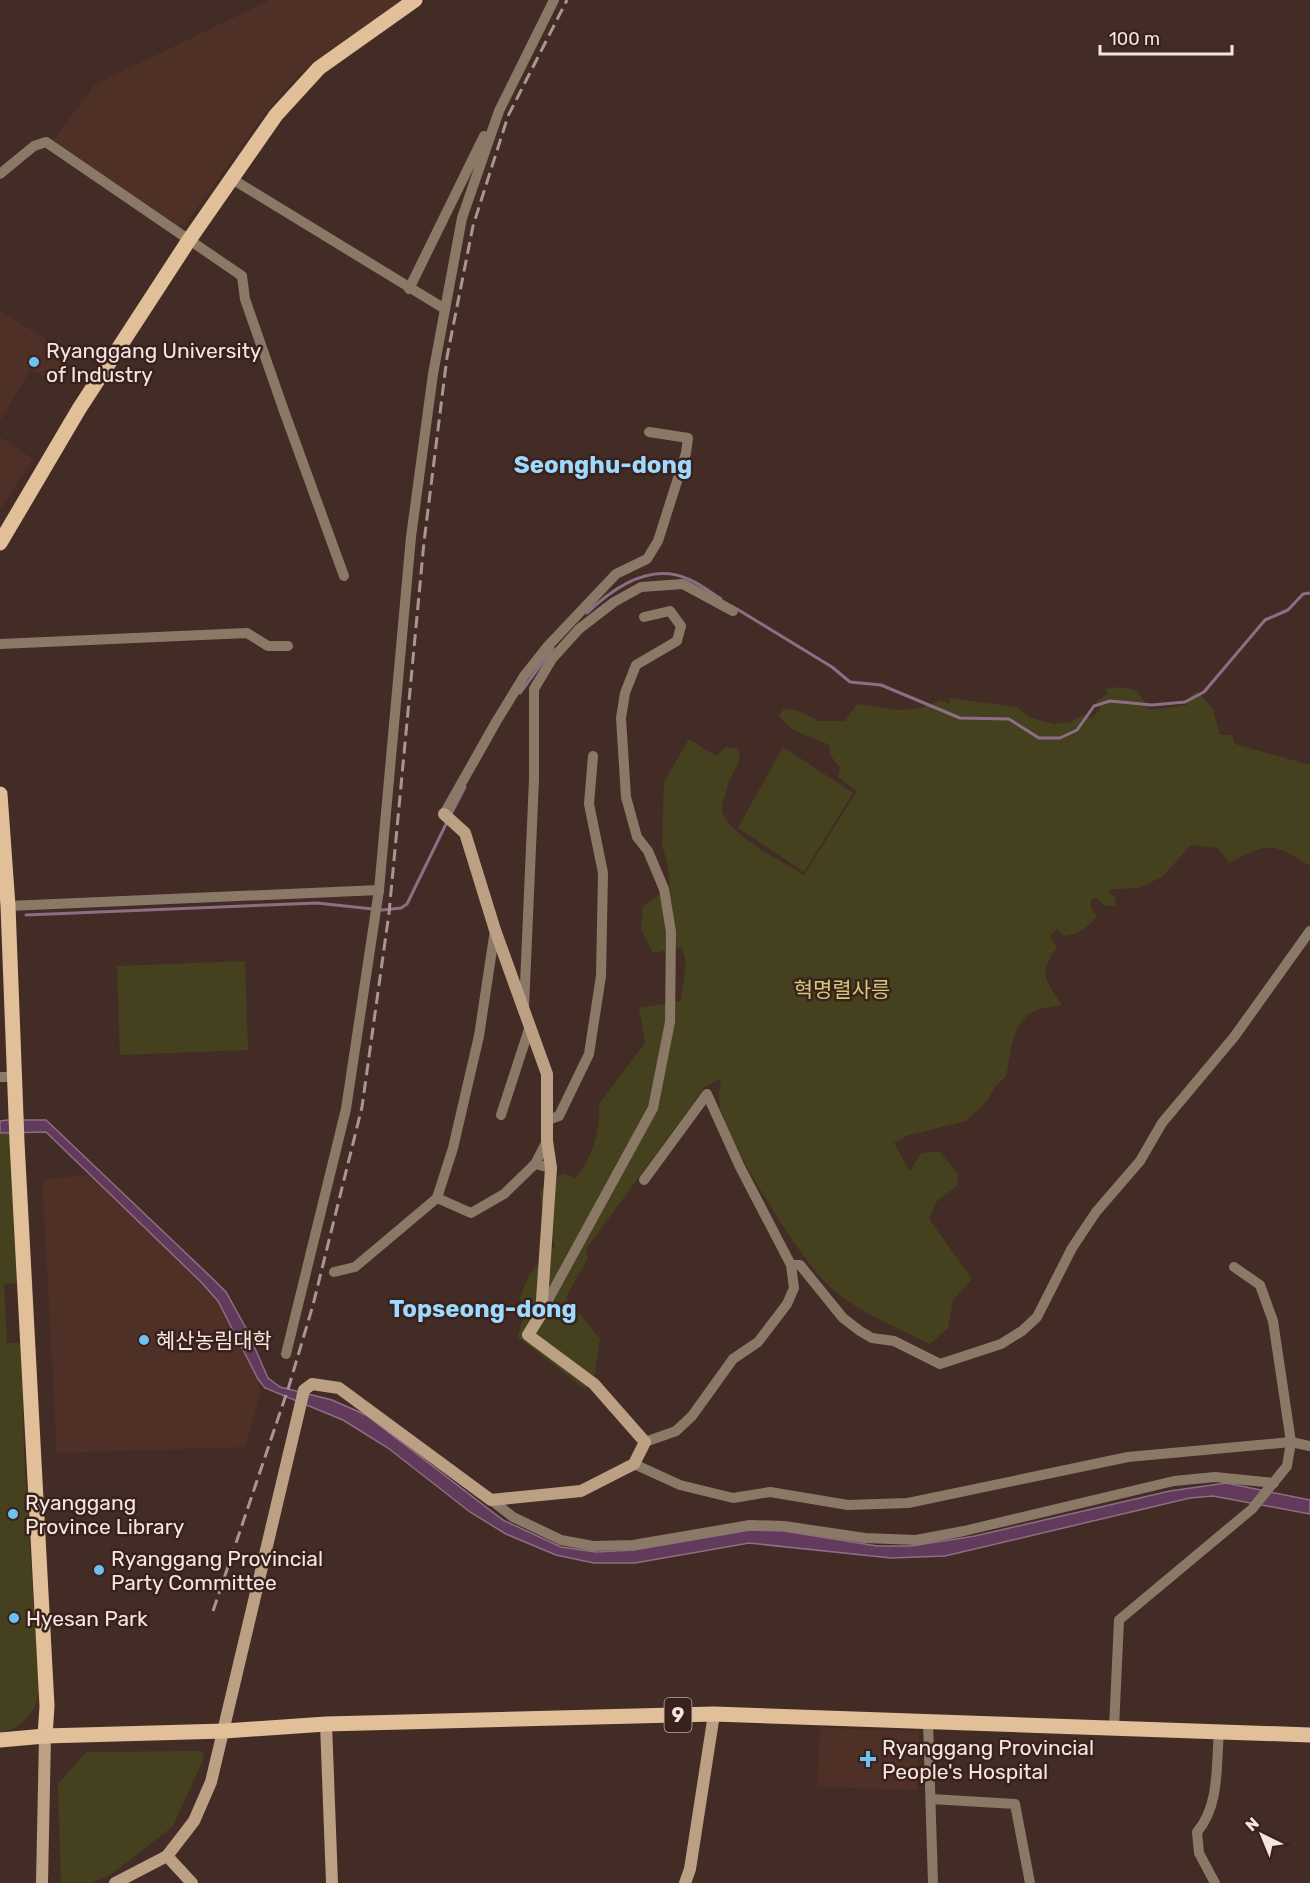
<svg xmlns="http://www.w3.org/2000/svg" width="1310" height="1883" font-family="Rubik,'Noto Sans KR',sans-serif">
<style>
.built{fill:#4e3027}
.green{fill:#45411f}
.water{fill:#623a5c;stroke:#8e6e84;stroke-width:1.5}
.lines{fill:none;stroke-linecap:round;stroke-linejoin:round}
.stream{stroke:#8e6e84;stroke-width:3}
.street{stroke:#8a7967;stroke-width:10}
.secondary{stroke:#bba083;stroke-width:12}
.primary{stroke:#e1bf99;stroke-width:15}
.rail{stroke:#a99692;stroke-width:3;stroke-dasharray:12 6;stroke-linecap:butt}
.poi-dot{fill:#6dc2f3;stroke:#39221c;stroke-width:2}
.labels{text-anchor:middle;dominant-baseline:central;stroke-width:5;stroke-linejoin:round;paint-order:stroke}
.shield{fill:#39221c;stroke:#bdaba7;stroke-width:1.5}
.shield-label{font-size:20px;font-weight:bold;fill:#f6e6e2}
.poi-label{font-size:21px;fill:#f6e6e2;stroke:#39221c;text-anchor:start}
.park-label{font-size:21px;fill:#d5c976;stroke:#39221c}
.quarter-label{font-size:24px;font-weight:bold;fill:#9edaff;stroke:#39221c}
</style>
<rect width="100%" height="100%" fill="#432c26"/>
<g class="built">
<path d="M270 0H402L302 72 272 104 185 225 177 226 53 141 94 85Z"/>
<path d="M0 311 72 355 58 377 48 370 44 377 31 369 0 421Z"/>
<path d="M0 437 33 459 0 509Z"/>
<path d="M92 1174 218 1301 258 1379 261 1392 245 1447 57 1453 42 1180Z"/>
<path d="M820 1728 919 1731 917 1790 817 1787Z"/>
</g>
<g class="green">
<path d="M1120 687 1137 691 1150 710 1187 705 1190 696 1197 691 1213 709 1220 735H1232L1235 744 1310 765V866C1272 841 1268 843 1229 863L1218 848 1191 845 1162 877 1138 888 1114 889 1107 892 1116 898 1115 906H1105L1096 898 1091 900V909L1097 917C1087 927 1078 935 1064 936L1057 929 1050 936 1057 947C1038 975 1045 979 1062 1005 1054 1007 1041 1008 1034 1011 1010 1024 1011 1055 1006 1076L995 1087 987 1101 966 1121 906 1136 894 1143 910 1171 921 1153 939 1151 958 1174 957 1186 936 1202 929 1219 972 1279 953 1300 948 1328 930 1344C896 1327 860 1313 831 1288 803 1265 723 1136 719 1101 718 1094 721 1085 721 1078L705 1087 586 1249 588 1258 566 1297 600 1339 595 1373 585 1389 518 1337 523 1316 520 1297 529 1275 555 1246 542 1207 540 1191 563 1173 576 1178C592 1159 601 1128 599 1104L645 1043 639 1008 681 1001 686 962 682 947 653 953 641 929 643 906 670 888 667 861 662 846 664 782 689 739 716 756 726 747 739 749C742 766 730 773 727 788 726 795 721 804 722 810 727 835 784 862 804 875L857 791 838 777 840 768 831 756 829 745C808 734 793 736 779 715L784 709 798 711 819 721H845L857 704C891 709 908 716 941 700L949 704 950 698 1017 707 1029 717 1054 724 1070 722 1083 715 1092 718 1101 708 1096 702 1108 693 1104 689Z"/>
<path d="M783 747 853 793 804 872 738 828Z"/>
<path d="M245 961 248 1050 120 1055 117 966Z"/>
<path d="M11 1132 17 1283 4 1284 7 1343H21L24 1453 39 1690C37 1712 22 1728 0 1733V1133Z"/>
<path d="M202 1751 204 1758 173 1826 112 1874 91 1883H61L58 1784 86 1752Z"/>
</g>
<path class="water" d="M8 1120H46L213 1279 226 1292 247 1330 268 1378 280 1387 332 1400 366 1415 503 1520 561 1547 596 1552 634 1550 750 1530 784 1531 877 1546H911L975 1536 1170 1491 1226 1483 1310 1500V1514L1213 1496 1190 1498 945 1556 891 1558 749 1543 635 1563H594L556 1555 506 1534 470 1512 388 1448 343 1420 265 1388 258 1379 218 1301 201 1282 46 1132 0 1133V1121Z"/>
<g class="lines">
<g class="stream">
<path d="M737 609 832 667 850 682 881 685 960 718 1009 719 1039 738H1060L1077 730 1094 706 1110 701 1152 705 1185 702 1204 692 1265 620 1288 610 1303 594 1310 593"/>
<path d="M587 613C613 588 651 562 688 579 700 584 710 592 721 599"/>
<path d="M520 693 553 648"/>
<path d="M450 816 465 787"/>
<path d="M26 915 317 903 382 910 401 908 407 904 447 822"/>
</g>
<g class="street">
<path d="M0 174 34 146 46 142 242 276 245 299 284 411 344 576"/>
<path d="M232 179 445 309"/>
<path d="M409 289 484 136"/>
<path d="M0 644 247 633 268 646H288"/>
<path d="M444 814 496 722 524 676 547 647 616 574 647 559 658 541 686 453 688 438 649 432"/>
<path d="M8 906 379 890 411 537 433 374 462 218 499 111 554 0"/>
<path d="M524 1007 534 779V689L552 659 579 629 614 602 641 587 683 584 733 611"/>
<path d="M0 1077H15"/>
<path d="M501 1115 530 1026"/>
<path d="M548 1120 559 1116 589 1054 601 976 603 873 589 804 593 756"/>
<path d="M547 1141 535 1164 551 1168"/>
<path d="M644 1180 707 1094 740 1167 791 1265 794 1288 787 1304 758 1342 733 1359 692 1416 676 1431 645 1442"/>
<path d="M437 1198 471 1213 504 1194 535 1164"/>
<path d="M791 1265H800L843 1318 860 1331 872 1338 894 1341 940 1364 1001 1344 1022 1331 1037 1317 1072 1248 1096 1212 1140 1161 1162 1123 1234 1037 1310 931"/>
<path d="M334 1272 355 1267 437 1198 453 1148 479 1036 495 930"/>
<path d="M542 1311 653 1108 670 1022 671 932 664 889 648 851 637 837 626 797 621 718 625 693 636 665 677 641 681 626 670 611 644 617"/>
<path d="M286 1354 346 1109 379 890"/>
<path d="M634 1464 680 1485 733 1498 770 1492 848 1505 908 1503 1128 1457 1291 1442 1310 1446"/>
<path d="M491 1500 513 1517 561 1540 593 1546 633 1545 750 1525 784 1526 865 1538 916 1540 964 1531 1174 1481 1215 1477 1274 1483"/>
<path d="M928 1722 933 1883"/>
<path d="M1114 1728 1119 1620 1252 1509 1287 1466 1291 1442 1273 1321 1260 1285 1234 1267"/>
<path d="M931 1799 1015 1804 1030 1883"/>
<path d="M1215 1883 1199 1853 1197 1832C1220 1805 1216 1765 1219 1732"/>
</g>
<g class="secondary">
<path d="M326 1724 332 1883"/>
<path d="M167 1856 192 1883"/>
<path d="M42 1883 45 1736"/>
<path d="M115 1883 167 1856 194 1821 211 1782 304 1390 312 1384 339 1388 491 1500 581 1491 634 1464 645 1442 594 1384 528 1335 541 1314 543 1286 551 1168 547 1141V1074L495 930 465 833 444 814"/>
<path d="M685 1883 690 1869 714 1714"/>
</g>
<g class="primary">
<path d="M0 543 79 409 189 240 276 115 319 68 415 0"/>
<path d="M0 794 8 906 17 1142 47 1706 45 1736"/>
<path d="M0 1740 45 1736 225 1731 326 1724 714 1714 1310 1735"/>
</g>
<path class="rail" d="M213 1611 289 1386 313 1305 362 1107 389 913 424 542 447 357 473 226 508 116 567 0"/>
</g>
<g class="poi-dot">
<circle cx="34" cy="362" r="6"/>
<circle cx="144" cy="1340" r="6"/>
<circle cx="13" cy="1514" r="6"/>
<circle cx="99" cy="1570" r="6"/>
<circle cx="14" cy="1618" r="6"/>
<path d="M865 1750h6v6h6v6h-6v6h-6v-6h-6v-6h6z"/>
</g>
<g class="labels">
<rect class="shield" x="664.5" y="1698" width="27" height="34" rx="4.5"/>
<g class="shield-label">
<text x="678" y="1715">9</text>
</g>
<g class="poi-label">
<text x="46" y="350">Ryanggang University<tspan x="46" dy="24">of Industry</tspan></text>
<text x="156" y="1340">혜산농림대학</text>
<text x="25" y="1502">Ryanggang<tspan x="25" dy="24">Province Library</tspan></text>
<text x="111" y="1558">Ryanggang Provincial<tspan x="111" dy="24">Party Committee</tspan></text>
<text x="26" y="1618">Hyesan Park</text>
<text x="882" y="1747">Ryanggang Provincial<tspan x="882" dy="24">People's Hospital</tspan></text>
</g>
<g class="park-label">
<text x="842" y="989">혁명렬사릉</text>
</g>
<g class="quarter-label">
<text x="603" y="465">Seonghu-dong</text>
<text x="483" y="1309">Topseong-dong</text>
</g>
</g>
<g transform="translate(1262 1835) rotate(317)" stroke="#39221c" stroke-width="4.5" paint-order="stroke">
<path d="M0-4.5L10 22L0 15L-10 22Z" fill="#f6e6e2"/>
<text y="-9" font-size="16" font-weight="bold" text-anchor="middle" fill="#f6e6e2">N</text>
</g>
<path d="M1100 45v9h132v-9" fill="none" stroke="#f6e6e2" stroke-width="3"/>
<text x="1109" y="45" font-size="18" fill="#f6e6e2" stroke="#39221c" stroke-width="4.5" paint-order="stroke">100 m</text>
</svg>
